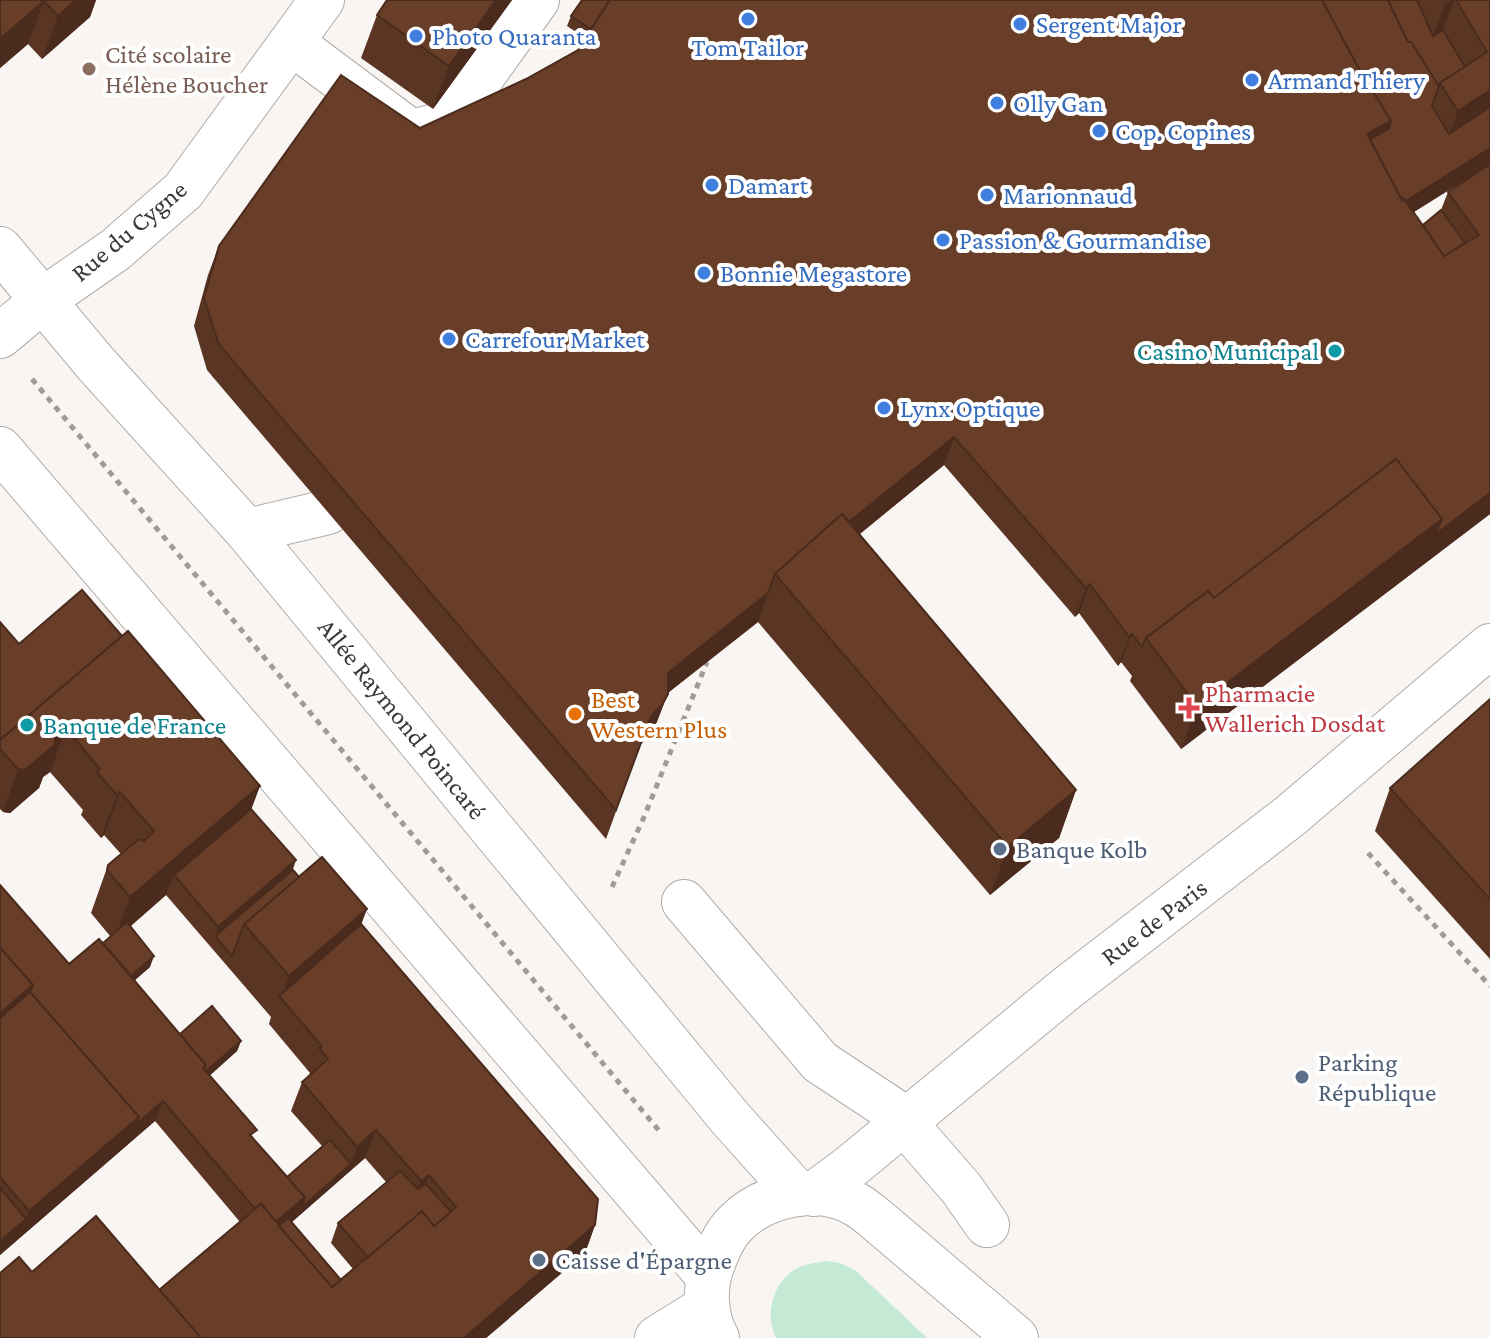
<svg xmlns="http://www.w3.org/2000/svg" width="1490" height="1338" font-family="'Crimson Pro',serif">
<style>
.green{fill:#c4ead6}
.lines{fill:none;stroke-linecap:round;stroke-linejoin:round}
.minor-casing{stroke:#b1adaa;stroke-width:46}
.major-casing{stroke:#b1adaa;stroke-width:46}
.path{stroke:#9e9c9a;stroke-width:5;stroke-dasharray:6 6;stroke-linecap:butt}
.minor{stroke:#fff;stroke-width:44}
.major{stroke:#fff;stroke-width:44}
.wall{fill:#5a3523;fill-rule:evenodd}
.shaded-wall{fill:#4a2b1d}
.building{fill:#693e29;stroke:#4a2b1d;stroke-width:2}
.shop-dot{fill:#3f7fe0;stroke:#fff;stroke-width:3}
.education-dot{fill:#8d6e63;stroke:#fff;stroke-width:3}
.culture-dot{fill:#0f9aa8;stroke:#fff;stroke-width:3}
.health-dot{fill:#e0444e;stroke:#fff;stroke-width:3}
.food-dot{fill:#e8710a;stroke:#fff;stroke-width:3}
.service-dot{fill:#5c6f8a;stroke:#fff;stroke-width:3}
.labels{text-anchor:middle;dominant-baseline:central;stroke-width:8;stroke-linejoin:round;paint-order:stroke}
.shop-label{font-size:26px;fill:#366cbe;stroke:#fff;text-anchor:start}
.education-label{font-size:26px;fill:#785e54;stroke:#fff;text-anchor:start}
.street-label{font-size:26px;fill:#3b3a39;stroke:#fff}
.culture-label{font-size:26px;fill:#0d838f;stroke:#fff;text-anchor:end}
.health-label{font-size:26px;fill:#be3a42;stroke:#fff;text-anchor:start}
.food-label{font-size:26px;fill:#c56008;stroke:#fff;text-anchor:start}
.service-label{font-size:26px;fill:#4e5e75;stroke:#fff;text-anchor:start}
</style>
<rect width="100%" height="100%" fill="#f9f5f3"/>
<path class="green" d="M825 1261 840 1263 855 1270 927 1338H776C764 1315 773 1284 794 1270 804 1264 814 1263 825 1261Z"/>
<g class="lines">
<g class="minor-casing">
<g id="minor">
<path d="M292 43 411 132 449 123 537 0"/>
<path d="M43 300 115 250 183 191 322 0"/>
<path d="M247 531 328 512"/>
<path d="M684 902 820 1062 894 1111 961 1188 987 1225"/>
<path d="M814 1194 849 1168 1067 988 1290 816 1490 646"/>
<path d="M657 1338 707 1307"/>
</g>
</g>
<g class="major-casing">
<g id="major">
<path d="M0 249 96 364 247 531 730 1118 798 1194"/>
<path d="M0 336 43 300"/>
<path d="M0 449 708 1276"/>
<path d="M717 1338C705 1317 704 1288 712 1266 718 1250 724 1235 736 1223 766 1193 821 1183 857 1205 864 1209 871 1215 877 1220L1016 1338"/>
</g>
</g>
<g class="path">
<path d="M32 379 661 1133"/>
<path d="M1368 853 1490 986"/>
<path d="M612 887 644 817 707 662"/>
</g>
<use href="#minor" class="minor"/>
<use href="#major" class="major"/>
</g>
<g class="wall">
<path d="M0 0H96L90 17 42 59 28 44 0 68Z"/>
<path d="M387 0H512L433 109 361 58 377 15Z"/>
<path d="M582 0H1490V514L1181 749 1130 681 1132 676 1121 662 1118 666 1079 613 1075 617 944 465 860 534 1076 790 1059 838 990 895 758 622 668 693 657 722 651 734 640 745 606 839 212 376 207 370 194 326 208 275 219 246 420 128 526 79 578 50 585 38 567 26 571 16ZM1489 165 1448 192 1441 210 1423 225 1414 212Z"/>
<path d="M0 622 19 644 251 809 293 870 299 877 361 924 595 1225 585 1253 486 1338 2 1272H32L159 1290 240 1222 155 1121 0 1255V885L69 964 103 943 110 936 91 913 108 865 121 854 104 835 101 838 81 815 83 810 50 772 43 777 39 788 10 813 3 812 0 809ZM166 895 271 1017 269 1024 310 1073 309 1075 302 1082 291 1111 322 1146 287 1177 254 1139 210 1075 237 1051 241 1041 180 1034 135 980 150 967 131 926ZM365 1158 386 1182 338 1223 331 1243 353 1269 341 1280 292 1222Z"/>
<path d="M1490 699V959L1375 831 1390 788Z"/>
</g>
<g class="shaded-wall">
<path d="M76 0H96L90 17 42 59 58 16Z"/>
<path d="M496 0H512L433 109 449 66Z"/>
<path d="M1451 0H1454L1439 41 1429 47 1445 4Z"/>
<path d="M44 1 28 44 0 68V39Z"/>
<path d="M1490 90V119L1442 154 1458 111Z"/>
<path d="M1391 121 1381 149 1371 155 1367 134Z"/>
<path d="M1490 148V161L1489 165 1391 226 1398 206Z"/>
<path d="M954 437 944 465 825 562 835 534Z"/>
<path d="M1490 493V514L1181 749 1197 706 1442 519Z"/>
<path d="M1090 584 1079 613 1075 617 1086 588Z"/>
<path d="M768 593 758 622 657 701 668 673Z"/>
<path d="M1132 634 1121 662 1118 666 1129 637Z"/>
<path d="M668 694 651 734 640 745 651 716Z"/>
<path d="M66 728 50 772 43 777 39 788 10 813 3 812 18 769Z"/>
<path d="M260 786 244 829 174 875 166 895 114 940 130 897Z"/>
<path d="M1076 790 1059 838 990 895 1008 847Z"/>
<path d="M120 792 104 835 101 838 117 795Z"/>
<path d="M296 860 289 881 215 936 218 927Z"/>
<path d="M367 909 351 952 281 998 289 976Z"/>
<path d="M154 956 150 967 120 993 124 982Z"/>
<path d="M33 985 20 1020 0 1038V1013Z"/>
<path d="M241 1041 237 1051 196 1088 203 1068Z"/>
<path d="M163 1101 155 1121 0 1255V1241L26 1219 29 1211 139 1117Z"/>
<path d="M376 1130 365 1158 270 1241V1227L305 1197 351 1164 357 1147Z"/>
<path d="M429 1175 418 1204 410 1210 421 1181Z"/>
<path d="M595 1225 585 1253 486 1338H464Z"/>
</g>
<g class="building">
<path d="M0 0H76L58 16 44 1 0 39Z"/>
<path d="M387 0H496L449 66 377 15Z"/>
<path d="M582 0H610L591 29 571 16Z"/>
<path d="M610 0H1322L1357 65 1391 121 1367 134 1402 200 1403 198 1417 217 1444 256 1479 235 1448 192 1490 164V493L1436 534 1442 519 1396 459 1214 598 1208 591 1146 638 1142 647 1132 634 1129 637 1090 584 1086 588 954 437 849 522 842 514 775 574 768 593 668 673V694L662 705 651 716 616 810 222 348 218 342 204 298 219 246 341 75 420 128 526 79 578 50Z"/>
<path d="M1322 0H1388L1408 42H1411L1439 86 1432 106 1449 134 1490 107V148L1406 201 1403 198 1402 200 1370 139 1389 129 1391 121 1357 65Z"/>
<path d="M1388 0H1417L1433 36 1443 30 1465 67 1440 83 1439 86 1411 42H1408Z"/>
<path d="M1456 0H1490V90L1458 111 1440 83 1487 52Z"/>
<path d="M1441 210 1465 243 1444 256 1423 225Z"/>
<path d="M1396 459 1442 519 1197 706 1146 638 1208 591 1214 598Z"/>
<path d="M842 514 1076 790 1008 847 775 574Z"/>
<path d="M82 590 122 636 0 740V622L19 644Z"/>
<path d="M128 631 260 786 130 897 107 870 108 865 139 839 144 841 154 831 120 792 117 795 97 772 100 769 66 728 55 737V745L25 770 18 769 0 749V740Z"/>
<path d="M1490 699V899L1390 788Z"/>
<path d="M251 809 296 860 218 927 174 875Z"/>
<path d="M322 857 367 909 289 976 244 924Z"/>
<path d="M293 870 299 877 244 924 232 956 215 936Z"/>
<path d="M0 885 69 964 99 939 206 1065 203 1068 257 1130 250 1135 305 1197 276 1222 261 1204 255 1209 163 1101 136 1125 139 1117 30 992 33 985 0 948Z"/>
<path d="M127 922 154 956 131 976 103 943Z"/>
<path d="M361 924 598 1199 595 1225 464 1338H201L159 1290 261 1204 332 1287 422 1211 434 1226 456 1207 429 1175 421 1181 376 1130 357 1147 302 1082 328 1059 319 1048 322 1046 279 996Z"/>
<path d="M0 948 33 985 0 1013Z"/>
<path d="M30 992 139 1117 29 1211 0 1177V1018Z"/>
<path d="M212 1006 241 1041 206 1071 204 1069 206 1065 180 1034Z"/>
<path d="M330 1140 351 1164 302 1207 305 1197 287 1177Z"/>
<path d="M400 1171 418 1189 426 1184 451 1212 434 1226 422 1211 368 1257 338 1223Z"/>
<path d="M0 1188 26 1219 0 1241Z"/>
<path d="M96 1216 201 1338H0V1273L19 1257 32 1272Z"/>
<path d="M288 1218 341 1280 332 1287 279 1226Z"/>
</g>
<g class="shop-dot">
<circle cx="748" cy="19" r="8"/>
<circle cx="1020" cy="24" r="8"/>
<circle cx="416" cy="36" r="8"/>
<circle cx="1252" cy="80" r="8"/>
<circle cx="997" cy="103" r="8"/>
<circle cx="1099" cy="131" r="8"/>
<circle cx="712" cy="185" r="8"/>
<circle cx="987" cy="195" r="8"/>
<circle cx="943" cy="240" r="8"/>
<circle cx="704" cy="273" r="8"/>
<circle cx="449" cy="339" r="8"/>
<circle cx="884" cy="408" r="8"/>
</g>
<circle class="education-dot" cx="89" cy="69" r="8"/>
<g class="culture-dot">
<circle cx="1335" cy="351" r="8"/>
<circle cx="27" cy="725" r="8"/>
</g>
<path class="health-dot" d="M1185 696h8v8h8v8h-8v8h-8v-8h-8v-8h8z"/>
<circle class="food-dot" cx="575" cy="714" r="8"/>
<g class="service-dot">
<circle cx="1000" cy="849" r="8"/>
<circle cx="1302" cy="1077" r="8"/>
<circle cx="539" cy="1260" r="8"/>
</g>
<g class="labels">
<g class="shop-label">
<text x="1036" y="24">Sergent Major</text>
<text x="432" y="36">Photo Quaranta</text>
<text x="748" y="47" text-anchor="middle">Tom Tailor</text>
<text x="1268" y="80">Armand Thiery</text>
<text x="1013" y="103">Olly Gan</text>
<text x="1115" y="131">Cop. Copines</text>
<text x="728" y="185">Damart</text>
<text x="1003" y="195">Marionnaud</text>
<text x="959" y="240">Passion &amp; Gourmandise</text>
<text x="720" y="273">Bonnie Megastore</text>
<text x="465" y="339">Carrefour Market</text>
<text x="900" y="408">Lynx Optique</text>
</g>
<g class="education-label">
<text x="105" y="54">Cité scolaire<tspan x="105" dy="30">Hélène Boucher</tspan></text>
</g>
<g class="street-label">
<text transform="translate(129 231) rotate(-40)">Rue du Cygne</text>
<text transform="translate(402 719) rotate(51)">Allée Raymond Poincaré</text>
<text transform="translate(1154 922) rotate(-37)">Rue de Paris</text>
</g>
<g class="culture-label">
<text x="1319" y="351">Casino Municipal</text>
<text x="43" y="725" text-anchor="start">Banque de France</text>
</g>
<g class="health-label">
<text x="1205" y="693">Pharmacie<tspan x="1205" dy="30">Wallerich Dosdat</tspan></text>
</g>
<g class="food-label">
<text x="591" y="699">Best<tspan x="591" dy="30">Western Plus</tspan></text>
</g>
<g class="service-label">
<text x="1016" y="849">Banque Kolb</text>
<text x="1318" y="1062">Parking<tspan x="1318" dy="30">République</tspan></text>
<text x="555" y="1260">Caisse d'Épargne</text>
</g>
</g>
</svg>
